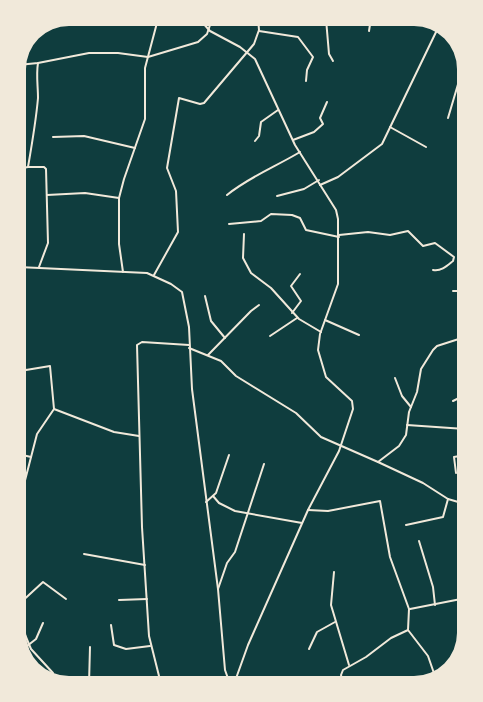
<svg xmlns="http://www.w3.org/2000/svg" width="483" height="702" font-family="'Golos Text',sans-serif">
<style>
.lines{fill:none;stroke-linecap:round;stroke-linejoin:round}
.minor{stroke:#f1e9da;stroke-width:2}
.tertiary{stroke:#f1e9da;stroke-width:2}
.primary{stroke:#f1e9da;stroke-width:2.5}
</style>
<rect width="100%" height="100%" fill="#0f3d3e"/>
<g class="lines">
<g class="minor">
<path d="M330 18 326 19 329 54 333 61"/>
<path d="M185 24 186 18"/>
<path d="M259 31 298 37 313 57 307 70 306 81"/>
<path d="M369 31 371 18"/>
<path d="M18 65 38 63 89 53H118L148 57 198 42 207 34 210 25 225 18"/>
<path d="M459 86 465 88"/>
<path d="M448 118 464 64"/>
<path d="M390 127 426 147"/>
<path d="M53 137 84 136 135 148"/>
<path d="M293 140 314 132 323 124 320 118 327 102"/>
<path d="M255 141 259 136 261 122 278 110"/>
<path d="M28 167H44L46 169 48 243 39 267"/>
<path d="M18 169 28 167C32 144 36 121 38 98 38 86 36 75 38 63"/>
<path d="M320 185 338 177 382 144 437 30"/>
<path d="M47 195 85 193 119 198"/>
<path d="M227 195C249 177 275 167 300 152"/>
<path d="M277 196 304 189 319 180"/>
<path d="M229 224 261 221 271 214 292 215 300 218 306 230 339 237"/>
<path d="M244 234 243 258 251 273 271 288 299 319 321 332"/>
<path d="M339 235 368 232 390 235 408 231 423 246 435 243 454 257 453 261C448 265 441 272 433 270"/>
<path d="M18 267 147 273 171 284 182 292 189 327 192 389 218 589 225 670 230 684"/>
<path d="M123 272 119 244V198L124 179 145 119V68L158 19"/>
<path d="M154 275 178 232 176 191 167 168 179 98 200 104 204 103 254 44 259 30 258 18"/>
<path d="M453 291H461C463 308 455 322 459 339"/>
<path d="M205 296 211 321 225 338"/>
<path d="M292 313 301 301 291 286 300 274"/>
<path d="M325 320 359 335"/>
<path d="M270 336 297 318"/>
<path d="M189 348 221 361 236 376 296 413 321 437 378 462 399 446 406 435 409 412 417 392 421 369 433 350 437 346 465 337"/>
<path d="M208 355 251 311 259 305"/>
<path d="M465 361V362"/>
<path d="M395 378 402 396 411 407"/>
<path d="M453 401 465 395"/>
<path d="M54 409 114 432 139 436"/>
<path d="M407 425 465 429"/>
<path d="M18 454 31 457"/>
<path d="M378 462 423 483 448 499 465 504"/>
<path d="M456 473 454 457 465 455"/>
<path d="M213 496 219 503 235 511 302 523"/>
<path d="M18 500 22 492 37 434 54 409 50 366 26 370 18 360"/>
<path d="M206 502 216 493 229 455"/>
<path d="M308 510 328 511 380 501 390 557 409 609 408 630 428 656 436 679"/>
<path d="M406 525 443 517 448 499"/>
<path d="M419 541 433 587 435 605"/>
<path d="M84 554 145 565"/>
<path d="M334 572 331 605 349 665"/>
<path d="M218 589 227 563 235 552 264 464"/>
<path d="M119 600 147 599"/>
<path d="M18 605 43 582 66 599"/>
<path d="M410 609 461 599 465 573"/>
<path d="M18 618 31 649 53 673 52 676"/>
<path d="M111 625 114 645 126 649 150 646"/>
<path d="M309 649 317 632 335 622"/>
<path d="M22 650 36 639 43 623"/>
<path d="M89 684 90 647"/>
<path d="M161 684 149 636 142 527 137 345 142 342 189 345"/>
<path d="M333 684 342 682"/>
<path d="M343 684 341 675 343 670 366 657 391 638 408 630"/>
</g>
<path class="tertiary" d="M149 18 177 24 202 22 210 31 240 47 255 59 295 145 336 210 338 219V284L320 334 318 350 326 377 352 401 353 409 339 451 308 510 248 645 234 684"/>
<path class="primary" d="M403 684 426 681"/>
</g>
<path d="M0 0H483V702H0ZM69 26H414A43 43 0 0 1 457 69V633A43 43 0 0 1 414 676H69A43 43 0 0 1 26 633V69A43 43 0 0 1 69 26Z" fill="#f1e9da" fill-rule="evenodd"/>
</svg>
